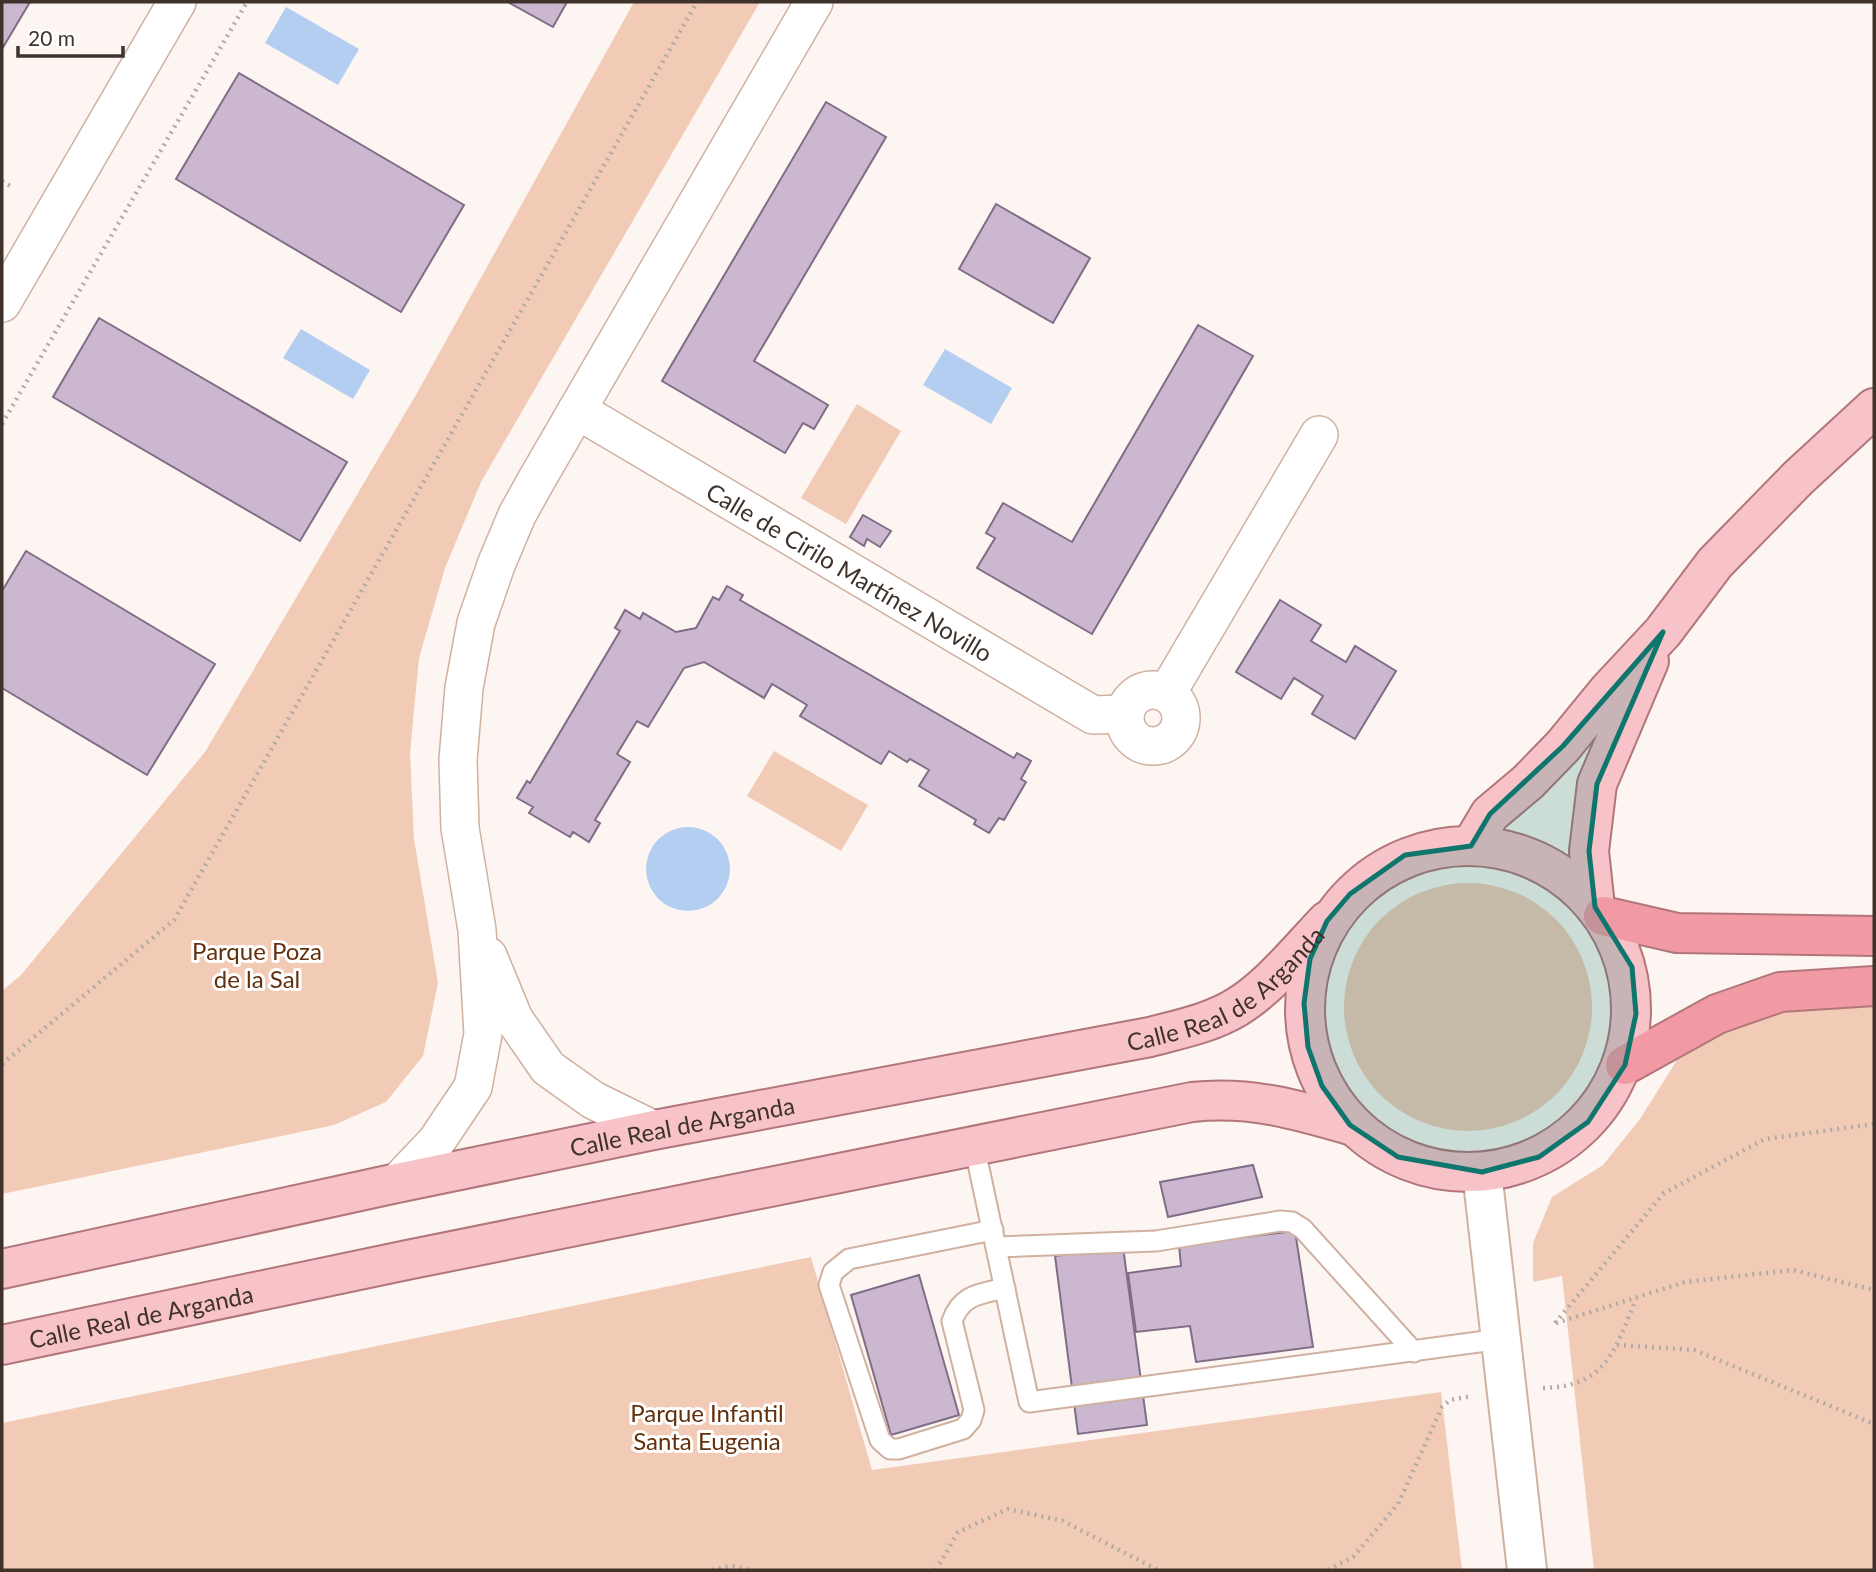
<svg xmlns="http://www.w3.org/2000/svg" width="1876" height="1572" font-family="Lato,sans-serif">
<style>
.green{fill:#f2cbb6}
.water{fill:#b3cef1}
.building{fill:#ccb7d1;stroke:#806d85;stroke-width:2}
.lines{fill:none;stroke-linecap:round;stroke-linejoin:round}
.lane-casing{stroke:#d0b1a1;stroke-width:23}
.street-casing{stroke:#d0b1a1;stroke-width:40}
.secondary-casing{stroke:#d0b1a1;stroke-width:42}
.primary-casing{stroke:#b2767a;stroke-width:42}
.highway-casing{stroke:#b2767a;stroke-width:42}
.path{stroke:#b3aaa6;stroke-width:4.5;stroke-dasharray:2 5;stroke-linecap:butt}
.lane{stroke:#fff;stroke-width:19}
.street{stroke:#fff;stroke-width:37}
.secondary{stroke:#fff;stroke-width:38}
.primary{stroke:#f7c2c8;stroke-width:38}
.highway{stroke:#f19aa4;stroke-width:38}
.marked{fill:#0f766e;fill-opacity:0.2;stroke:#0f766e;stroke-width:5;stroke-linejoin:round}
.labels{text-anchor:middle;dominant-baseline:central;stroke-width:6;stroke-linejoin:round;paint-order:stroke}
.street-label{font-size:24px;fill:#3e322b;stroke:#fff}
.park-label{font-size:24px;fill:#63300d;stroke:#fff}
</style>
<rect width="100%" height="100%" fill="#fcf5f2"/>
<g class="green">
<path d="M634 2H760L481 482 445 568 419 658 410 753 414 839 438 983 423 1056 386 1102 334 1125 2 1194V991L21 975 205 752 417 393Z"/>
<path d="M857 404 901 431 846 524 801 498Z"/>
<path d="M774 751 868 805 841 851 747 796Z"/>
<circle cx="1468" cy="1007" r="124"/>
<path d="M1785 1003H1874V1570H1594L1562 1276 1533 1282V1243L1552 1197 1603 1165 1640 1119 1677 1060 1723 1026Z"/>
<path d="M811 1257 872 1470 1441 1392 1462 1570H2V1423Z"/>
</g>
<g class="water">
<path d="M286 7 359 49 338 85 265 43Z"/>
<path d="M301 329 370 370 353 399 283 358Z"/>
<path d="M945 349 1012 388 991 424 923 385Z"/>
<circle cx="688" cy="869" r="42"/>
</g>
<g class="building">
<path d="M2 2H30L2 49Z"/>
<path d="M508 2H567L553 27Z"/>
<path d="M239 73 464 205 401 312 176 179Z"/>
<path d="M826 102 886 137 754 361 828 405 814 429 803 423 785 453 662 381Z"/>
<path d="M996 204 1090 258 1053 323 959 269Z"/>
<path d="M99 318 347 462 300 541 53 397Z"/>
<path d="M1198 325 1253 356 1092 634 977 568 995 538 986 533 1003 503 1072 542Z"/>
<path d="M863 515 891 531 880 547 867 539 864 546 850 537Z"/>
<path d="M26 551 215 664 147 775 2 688V591Z"/>
<path d="M727 586 743 595 740 600 1014 758 1017 753 1031 761 1021 779 1026 782 1004 820 999 818 989 833 974 824 976 820 919 786 929 770 910 759 907 762 889 751 881 764 800 716 807 705 772 684 764 698 704 662 684 668 648 727 637 721 617 754 630 762 595 820 600 823 589 842 573 832 570 837 529 813 533 807 517 798 527 781 530 783 620 631 615 628 625 610 640 619 643 613 676 632 696 628 713 597 719 600Z"/>
<path d="M1280 600 1321 625 1311 641 1346 662 1355 646 1396 671 1355 739 1312 714 1323 696 1294 678 1281 699 1236 672Z"/>
<path d="M1253 1165 1262 1197 1168 1217 1160 1182Z"/>
<path d="M1295 1231 1313 1347 1196 1362 1190 1326 1136 1332 1128 1273 1181 1266 1179 1245Z"/>
<path d="M1123 1247 1147 1425 1078 1434 1055 1256Z"/>
<path d="M919 1275 959 1415 891 1435 851 1295Z"/>
</g>
<g class="lines">
<g class="lane-casing">
<g id="lane">
<path d="M974 1145 1029 1402 1501 1339"/>
<path d="M993 1230 849 1259 833 1272 829 1285 880 1440 890 1449H899L963 1429 971 1420 974 1410 952 1321C962 1294 980 1294 1005 1288"/>
<path d="M996 1247 1156 1241 1280 1221 1292 1222 1303 1229 1414 1352"/>
</g>
</g>
<g class="street-casing">
<g id="street">
<path d="M2 303 177 2"/>
<path id="s1" d="M577 410 1093 715 1125 714"/>
<circle cx="1153" cy="718" r="28"/>
<path d="M1167 693 1319 435"/>
<path d="M488 956 514 1019 548 1068 593 1100 654 1130"/>
<path d="M397 1183 436 1142 473 1087 483 1034 477 930 460 828 458 760 464 688 476 623 496 565 517 515 537 479 814 2"/>
</g>
</g>
<g class="secondary-casing">
<path id="secondary" d="M1482 1172 1527 1570"/>
</g>
<g class="primary-casing">
<g id="primary">
<circle cx="1468" cy="1009" r="163"/>
<path d="M1471 846 1490 814 1528 782 1563 746 1608 691 1663 632 1715 563 1798 478 1874 408"/>
<path d="M1595 907 1589 851 1597 784 1649 661"/>
<path id="s2" d="M2 1269 397 1183 654 1130 1150 1037C1180 1029 1211 1023 1237 1007 1270 987 1300 949 1327 921"/>
<path id="s3" d="M2 1345 407 1260 1192 1102C1250 1096 1295 1109 1350 1125"/>
</g>
</g>
<g class="highway-casing">
<g id="highway">
<path d="M1603 916 1677 933 1874 936"/>
<path d="M1625 1065 1717 1014 1780 992 1874 986"/>
</g>
</g>
<g class="path">
<path d="M2 181 12 187"/>
<path d="M2 424 247 2"/>
<path d="M2 1064 174 920 697 2"/>
<path d="M1555 1323 1664 1193 1765 1139 1874 1124"/>
<path d="M1556 1323 1685 1282 1793 1270 1874 1290"/>
<path d="M1617 1345 1694 1350 1874 1424"/>
<path d="M1543 1388C1606 1387 1615 1350 1636 1299"/>
<path d="M712 1570 731 1566 750 1570"/>
<path d="M936 1570 958 1532 1008 1509 1063 1521 1158 1570"/>
<path d="M1328 1570 1353 1557 1398 1504 1442 1407 1450 1400 1472 1396"/>
</g>
<use href="#lane" class="lane"/>
<use href="#street" class="street"/>
<use href="#secondary" class="secondary"/>
<use href="#primary" class="primary"/>
<use href="#highway" class="highway"/>
</g>
<path class="marked" d="M1663 632 1597 784 1589 851 1595 907 1632 967 1636 1014 1625 1065 1588 1122 1539 1157 1482 1172 1398 1157 1350 1125 1322 1086 1308 1047 1304 1003 1310 959 1327 921 1350 894 1405 855 1471 846 1490 814 1563 746Z"/>
<g class="labels">
<g class="street-label">
<text stroke="none"><textPath href="#s1" startOffset="317">Calle de Cirilo Martínez Novillo</textPath></text>
<text stroke="none"><textPath href="#s2" startOffset="1262">Calle Real de Arganda</textPath></text>
<text stroke="none"><textPath href="#s2" startOffset="695">Calle Real de Arganda</textPath></text>
<text stroke="none"><textPath href="#s3" startOffset="142">Calle Real de Arganda</textPath></text>
</g>
<g class="park-label">
<text x="257" y="950">Parque Poza<tspan x="257" dy="28">de la Sal</tspan></text>
<text x="707" y="1412">Parque Infantil<tspan x="707" dy="28">Santa Eugenia</tspan></text>
</g>
</g>
<rect width="1876" height="1572" fill="none" stroke="#3e322b" stroke-width="7"/>
<path d="M18 46v10h105v-10" fill="none" stroke="#3e322b" stroke-width="3.5"/>
<text x="28" y="46" font-size="21" fill="#3e322b" stroke="#ffffff" stroke-width="5" paint-order="stroke">20 m</text>
</svg>
